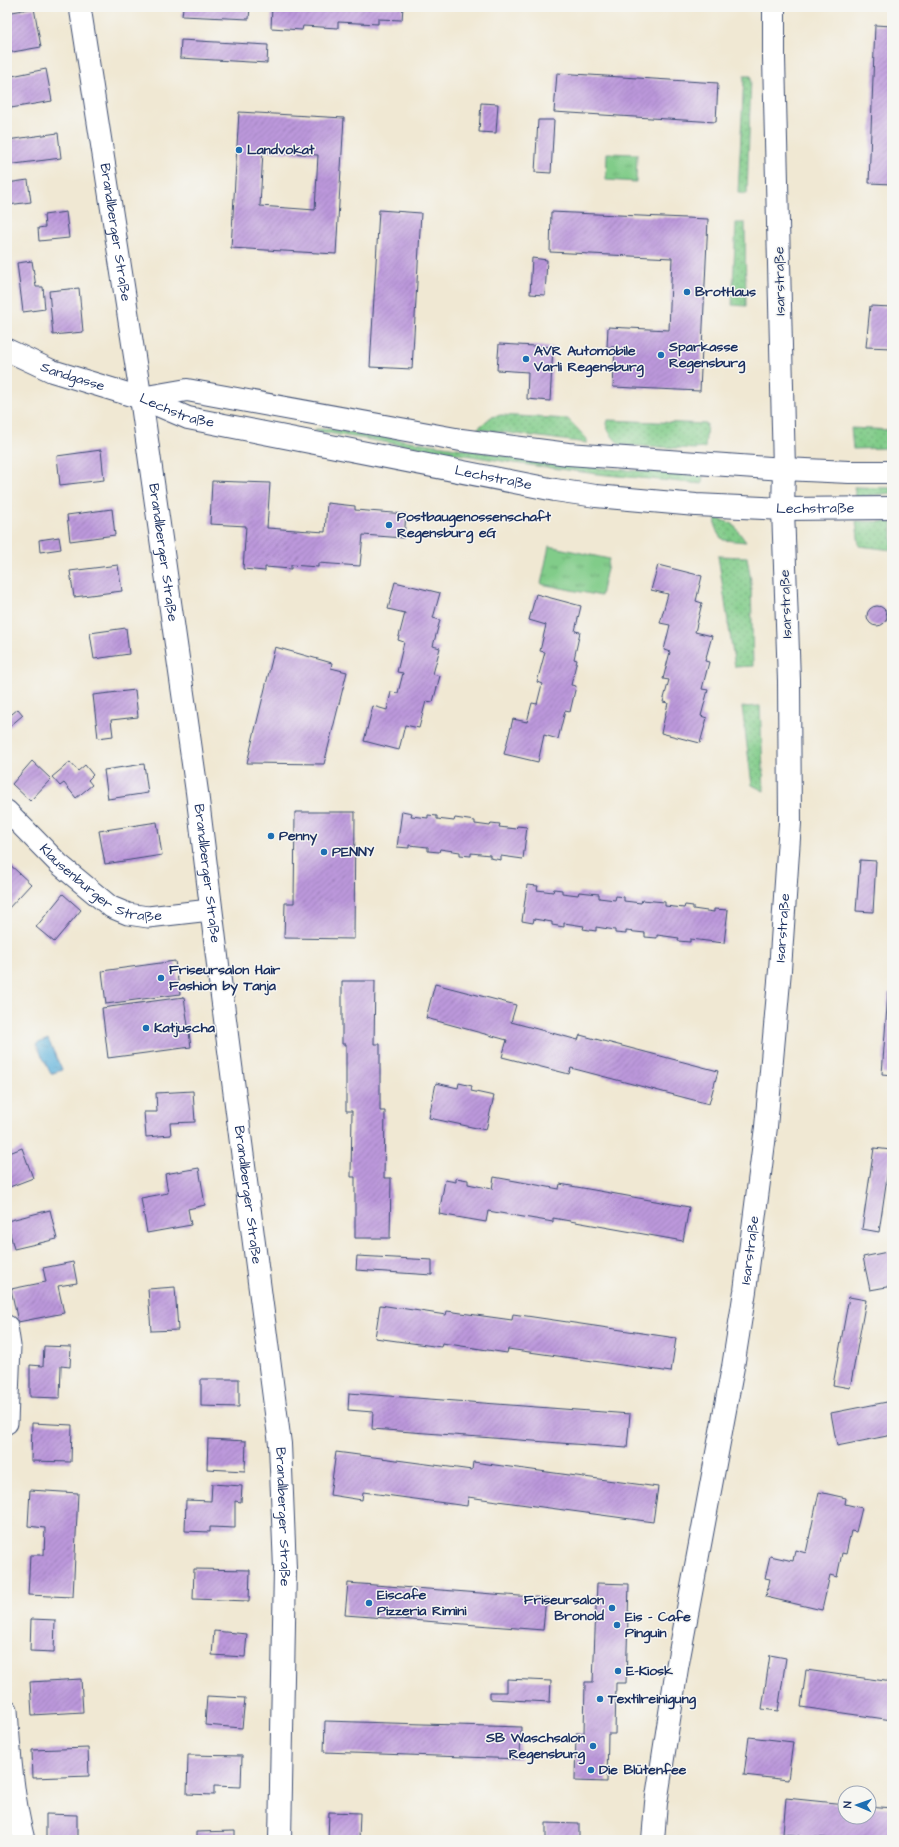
<svg xmlns="http://www.w3.org/2000/svg" width="899" height="1847" font-family="'Architects Daughter',sans-serif">
<style>
.grass{fill:url(#grass-dots);stroke:#4e7e74}
.park{fill:url(#park-tufts);stroke:#4e7e74}
.water{fill:url(#water-ripples);stroke:#3e719d}
.building{fill:url(#building-hatch);fill-rule:evenodd}
.lines{fill:none;stroke-linecap:round;stroke-linejoin:round}
.street-casing{stroke:#3b4b70;stroke-width:23}
.secondary-casing{stroke:#3b4b70;stroke-width:24}
.street{stroke:#fff;stroke-width:21}
.secondary{stroke:#fff;stroke-width:22}
.poi-dot{fill:#1f6fb2;stroke:#f6f6f2;stroke-width:1.5}
.labels{text-anchor:middle;dominant-baseline:central;stroke-width:3;stroke-linejoin:round;paint-order:stroke}
.poi-label{font-size:14px;font-weight:bold;fill:#1b2f5e;stroke:#f6f6f2;text-anchor:start}
.street-label{font-size:14px;fill:#1b2f5e;stroke:#f6f6f2}
</style>
<defs>
<pattern id="grass-dots" width="8" height="8" patternUnits="userSpaceOnUse"><rect width="8" height="8" fill="#81cc89"/><path d="M2 2h.1M6 6h.1" fill="none" stroke="#69a673" stroke-width="1.8" stroke-linecap="round"/></pattern>
<pattern id="park-tufts" width="24" height="20" patternUnits="userSpaceOnUse"><rect width="24" height="20" fill="#81cc89"/><path d="M3 7l-1-3M5 7V3M7 7l1-3M15 17l-1-3M17 17v-4M19 17l1-3" fill="none" stroke="#69a673"/></pattern>
<pattern id="water-ripples" width="26" height="14" patternUnits="userSpaceOnUse"><rect width="26" height="14" fill="#61b3dc"/><path d="M2 4q2-2 4 0t4 0M15 11q2-2 4 0t4 0" fill="none" stroke="#4f92b6"/></pattern>
<pattern id="building-hatch" width="6" height="6" patternUnits="userSpaceOnUse"><rect width="6" height="6" fill="#bc98db"/><path d="M-1 1l2-2M0 6l6-6M5 7l2-2" fill="none" stroke="#987cb5"/></pattern>
</defs>
<rect width="100%" height="100%" fill="#f6f6f2"/>
<filter id="ink" filterUnits="userSpaceOnUse"><feTurbulence type="fractalNoise" baseFrequency=".025" numOctaves="2"/><feDisplacementMap in="SourceGraphic" scale="8" xChannelSelector="R" yChannelSelector="G"/><feConvolveMatrix kernelMatrix="1 2 1 2 8 2 1 2 1" color-interpolation-filters="sRGB"/></filter>
<filter id="wash" filterUnits="userSpaceOnUse"><feTurbulence type="fractalNoise" baseFrequency=".012" numOctaves="4" result="noise"/><feDisplacementMap in="SourceGraphic" scale="16" xChannelSelector="R" yChannelSelector="G"/><feGaussianBlur stdDeviation="0.9" result="paint"/><feColorMatrix in="noise" values="0 0 0 0 0 0 0 0 0 0 0 0 0 0 0 0 0 1.4 0 .05"/><feComposite in="paint" operator="in"/></filter>
<g filter="url(#wash)">
<rect width="100%" height="100%" fill="#f0e8d3"/>
<g class="grass">
<path d="M744 76H751L747 194 738 193Z"/>
<path d="M736 223H745L746 306 732 305Z"/>
<path d="M501 415 568 419 587 439V443L477 429 491 417Z"/>
<path d="M608 420 707 424 705 448 695 449 620 445C614 438 604 430 608 420Z"/>
<path d="M851 428 892 430V448L853 449Z"/>
<path d="M315 429H331L535 460 597 468 703 475 702 484 597 474 514 463 315 431Z"/>
<path d="M854 487 892 488V493L856 497Z"/>
<path d="M716 518 733 524 746 542 723 540C716 533 715 528 716 518Z"/>
<path d="M856 521 892 522V550L859 546Z"/>
<path d="M718 556 747 557 751 581 753 666 735 667Z"/>
<path d="M760 706 764 791 752 785 742 707Z"/>
</g>
<g class="park">
<path d="M607 153 637 154 636 182 606 180Z"/>
<path d="M549 546 609 559 601 596 541 584Z"/>
</g>
<path class="water" d="M48 1039 62 1070 51 1074 36 1044Z"/>
<g id="blocks">
<g class="building">
<path d="M183 7H250L249 19 182 16Z"/>
<path d="M272 7H403L402 20 378 19V24L338 22V28L303 26 302 30 271 28Z"/>
<path d="M34 8 41 47 7 53V13Z"/>
<path d="M875 25 892 26V184L869 183Z"/>
<path d="M181 40 268 45 267 63 180 58Z"/>
<path d="M46 69 52 101 11 108 7 77Z"/>
<path d="M557 73 718 83 716 122 554 112Z"/>
<path d="M481 103 498 104 496 133 479 132Z"/>
<path d="M239 112 344 118 336 254 231 248ZM263 151 318 155 315 210 260 206Z"/>
<path d="M538 120H554L551 173 535 172Z"/>
<path d="M58 133 61 158 7 165V140Z"/>
<path d="M28 180 31 202 8 205 7 183Z"/>
<path d="M379 210 421 213 412 369 370 367Z"/>
<path d="M66 212 69 238 39 241 38 228 45 227 44 215Z"/>
<path d="M551 212 708 219 700 391 613 387 615 347H607L608 327 669 330 672 258 550 252Z"/>
<path d="M532 258 547 260 545 295 530 294Z"/>
<path d="M32 261 36 287H43L45 309 23 312 17 263Z"/>
<path d="M79 288 83 332 53 335 49 291Z"/>
<path d="M870 306 892 307V348L866 347Z"/>
<path d="M499 344 553 347 550 401 527 399 528 372 497 370Z"/>
<path d="M101 450 104 480 60 485 57 456Z"/>
<path d="M212 481 270 483 267 528 325 532 327 503 355 506V510L406 514 404 538 363 535 360 566 318 563V567L291 565V569L265 567V571L243 569 246 526 210 524Z"/>
<path d="M112 509 115 535 70 541 67 515Z"/>
<path d="M59 537 61 549 40 552 39 540Z"/>
<path d="M118 565 122 591 74 597 70 571Z"/>
<path d="M658 565 702 576 696 601 702 603 695 632 712 636 705 661 709 662 702 689 708 690 701 716 707 718 700 743 661 733 668 703 663 702 669 680 663 679 670 652 664 650 670 625 660 623 668 594 651 590Z"/>
<path d="M395 582 440 593 433 618 440 620 433 646 440 648 433 674 440 676 433 702 426 701 419 728 405 725 399 750 364 741 373 706 387 710 391 692 398 693 403 673 397 672 404 642 398 640 405 613 388 609Z"/>
<path d="M536 594 581 606 575 631 580 632 574 659 577 660 571 685 576 686 570 712 565 711 558 739 544 735 538 762 504 754 513 719 527 722 532 703 537 704 542 684 537 682 545 652 540 651 546 625 529 620Z"/>
<circle cx="877" cy="616" r="10"/>
<path d="M126 628 129 654 94 659 90 633Z"/>
<path d="M275 647 332 663 331 668 347 672 324 764 247 763Z"/>
<path d="M135 690 138 717 111 720 113 736 98 738 93 695Z"/>
<path d="M18 709 23 715 9 727 7 725V718Z"/>
<path d="M32 761 51 779 30 801 12 784Z"/>
<path d="M70 762 78 771 85 765 93 775 88 780 92 785 76 798 64 783 60 786 52 777Z"/>
<path d="M144 764 148 793 108 799 104 770Z"/>
<path d="M402 811 412 813 411 816 428 818V815L437 816V819L454 821 455 818 475 821V824L490 826 491 823 500 824 499 827 516 829 517 826 527 827 523 859 501 856V860L490 858V855L471 853V856L460 855V852L440 849 439 852 428 851V847L409 845V848L397 847Z"/>
<path d="M295 812H355L354 939 284 938 285 903H294Z"/>
<path d="M157 822 162 855 105 864 99 831Z"/>
<path d="M860 860 876 861 873 912 856 911Z"/>
<path d="M7 862 31 884 7 910Z"/>
<path d="M527 885 538 886 537 890 553 892 554 889 562 890V893L578 895 579 892 599 894V898L615 900 616 896 624 897V901L641 903 642 900 665 902V906L684 908 685 905 693 906V909L714 912V909L728 910 724 943 690 939V942L678 941 679 938 657 935V938L645 937V933L626 931V934L615 933V930L596 927V931L583 929 584 926 564 923V927L552 925V922L534 919 533 923 522 921Z"/>
<path d="M63 894 81 910 54 942 36 927Z"/>
<path d="M175 961 180 994 106 1004 102 971Z"/>
<path d="M342 981H375L374 1044H380V1111H385L384 1178H391L390 1238H355V1177H351L352 1111H346V1044H342Z"/>
<path d="M435 984 516 1005 511 1022 578 1040 580 1035 718 1071 709 1104 571 1068 569 1074 502 1057 507 1040 426 1018Z"/>
<path d="M888 993H892V1075L882 1074Z"/>
<path d="M184 997 191 1047 108 1058 102 1008Z"/>
<path d="M436 1083 458 1088 459 1083 472 1086 471 1091 494 1096 486 1130 429 1118Z"/>
<path d="M193 1091 195 1122 170 1123 171 1135 146 1137 144 1112H157L156 1093Z"/>
<path d="M892 1093V1108H891L888 1094Z"/>
<path d="M22 1148 33 1178 7 1188V1154Z"/>
<path d="M874 1148 891 1150 879 1232 862 1229Z"/>
<path d="M199 1168 205 1205 188 1209 191 1225 147 1233 141 1198 168 1193 165 1174Z"/>
<path d="M494 1177 559 1189 560 1184 689 1207 683 1241 553 1218V1222L488 1211 486 1222 439 1214 445 1180 456 1182V1178L468 1180V1184L492 1189Z"/>
<path d="M50 1210 57 1239 14 1249 7 1221Z"/>
<path d="M892 1251V1286L870 1290 863 1257Z"/>
<path d="M357 1256 432 1260V1275L356 1270Z"/>
<path d="M73 1262 77 1283 58 1286 64 1313 18 1322 11 1289 46 1282 43 1268Z"/>
<path d="M175 1287 178 1330 151 1331 148 1289Z"/>
<path d="M849 1297 866 1300 850 1388 833 1385Z"/>
<path d="M380 1305 446 1315 447 1311 512 1320 513 1314 676 1338 671 1372 508 1349 507 1353 442 1343 441 1347 375 1338Z"/>
<path d="M44 1346 71 1347 70 1367 61 1366 60 1398 30 1397V1365L43 1366Z"/>
<path d="M201 1379H239V1407L201 1406Z"/>
<path d="M349 1393 630 1414 627 1448 372 1429 373 1412 348 1410Z"/>
<path d="M892 1401V1435L837 1446 831 1413Z"/>
<path d="M32 1423 72 1425 71 1462 31 1461Z"/>
<path d="M208 1439 246 1441 245 1471 207 1469Z"/>
<path d="M336 1452 472 1470 473 1462 658 1487 653 1522 468 1497 467 1506 363 1492 362 1500 330 1495Z"/>
<path d="M212 1484 242 1486 241 1502 235 1501V1528L210 1527V1532L185 1531 186 1500 211 1501Z"/>
<path d="M30 1490 78 1493 73 1597 28 1595 30 1555H44L45 1528 28 1526Z"/>
<path d="M819 1492 846 1498 845 1504 862 1508 856 1532 851 1531 846 1554 842 1553 837 1577 830 1575 822 1610 766 1597 770 1579 765 1578 770 1556 793 1561 795 1550 806 1553Z"/>
<path d="M194 1569 250 1570 249 1601 193 1599Z"/>
<path d="M348 1583 546 1598 543 1630 345 1615Z"/>
<path d="M597 1583 629 1584 626 1683H616L615 1734H608L607 1782 575 1781 576 1733H584L585 1682H593Z"/>
<path d="M31 1619 55 1620 54 1652 30 1651Z"/>
<path d="M214 1631 247 1634 245 1657 212 1655Z"/>
<path d="M770 1655 786 1658 778 1711 762 1709Z"/>
<path d="M806 1670 892 1682V1720L801 1707Z"/>
<path d="M81 1679 83 1712 32 1715 30 1682Z"/>
<path d="M507 1679 551 1681 550 1702 490 1699V1692H507Z"/>
<path d="M207 1696 245 1698 242 1728 205 1725Z"/>
<path d="M325 1721 521 1727 520 1759 324 1752Z"/>
<path d="M749 1737 793 1742 788 1780 744 1775Z"/>
<path d="M88 1748 89 1776 33 1778 32 1750Z"/>
<path d="M188 1755 242 1756 241 1787 214 1786V1795L187 1794Z"/>
<path d="M786 1798 845 1804V1817H869V1806L892 1808V1840H845L783 1834Z"/>
<path d="M329 1812 360 1813 359 1840H328Z"/>
<path d="M46 1814 77 1815V1840H46Z"/>
<path d="M546 1823 579 1824V1840H546Z"/>
<path d="M235 1831V1840H196V1832Z"/>
</g>
</g>
</g>
<g filter="url(#ink)">
<use href="#blocks" fill-opacity="0" stroke="#3b4b70" stroke-width="1"/>
<g class="lines">
<g class="street-casing">
<g id="street">
<path id="s1" d="M80 7 141 398"/>
<path id="s2" d="M7 811 59 864 111 907 128 914 148 917 210 910"/>
<path d="M7 1326 10 1346 7 1423"/>
<path d="M7 1710C10 1754 13 1798 24 1840"/>
</g>
</g>
<g class="secondary-casing">
<g id="secondary">
<path id="s3" d="M7 350 52 371 141 398 188 418 555 490 596 496 696 505 783 509 892 508"/>
<path id="s4" d="M141 398 197 792 219 973 280 1444 285 1569 280 1840"/>
<path d="M141 398 187 390 461 440 568 454 784 469 849 472H892"/>
<path id="s5" d="M653 1840 656 1803 677 1668 733 1367 745 1291 766 1127 780 970 790 823 789 681 783 509 784 469 774 58V7"/>
</g>
</g>
<use href="#street" class="street"/>
<use href="#secondary" class="secondary"/>
</g>
</g>
<g class="poi-dot">
<circle cx="239" cy="150" r="4"/>
<circle cx="687" cy="292" r="4"/>
<circle cx="661" cy="355" r="4"/>
<circle cx="526" cy="359" r="4"/>
<circle cx="389" cy="525" r="4"/>
<circle cx="271" cy="836" r="4"/>
<circle cx="324" cy="852" r="4"/>
<circle cx="161" cy="978" r="4"/>
<circle cx="146" cy="1028" r="4"/>
<circle cx="369" cy="1603" r="4"/>
<circle cx="612" cy="1608" r="4"/>
<circle cx="617" cy="1625" r="4"/>
<circle cx="618" cy="1671" r="4"/>
<circle cx="600" cy="1699" r="4"/>
<circle cx="593" cy="1746" r="4"/>
<circle cx="591" cy="1770" r="4"/>
</g>
<g class="labels">
<g class="poi-label">
<text x="247" y="150">Landvokat</text>
<text x="695" y="292">BrotHaus</text>
<text x="669" y="347">Sparkasse<tspan x="669" dy="16">Regensburg</tspan></text>
<text x="534" y="351">AVR Automobile<tspan x="534" dy="16">Varli Regensburg</tspan></text>
<text x="397" y="517">Postbaugenossenschaft<tspan x="397" dy="16">Regensburg eG</tspan></text>
<text x="279" y="836">Penny</text>
<text x="332" y="852">PENNY</text>
<text x="169" y="970">Friseursalon Hair<tspan x="169" dy="16">Fashion by Tanja</tspan></text>
<text x="154" y="1028">Katjuscha</text>
<text x="377" y="1595">Eiscafe<tspan x="377" dy="16">Pizzeria Rimini</tspan></text>
<text x="604" y="1600" text-anchor="end">Friseursalon<tspan x="604" dy="16">Bronold</tspan></text>
<text x="625" y="1617">Eis - Cafe<tspan x="625" dy="16">Pinguin</tspan></text>
<text x="626" y="1671">E-Kiosk</text>
<text x="608" y="1699">Textilreinigung</text>
<text x="585" y="1738" text-anchor="end">SB Waschsalon<tspan x="585" dy="16">Regensburg</tspan></text>
<text x="599" y="1770">Die Blütenfee</text>
</g>
<g class="street-label">
<text stroke="none"><textPath href="#s1" startOffset="228">Brandlberger Straße</textPath></text>
<text transform="translate(780 281) rotate(-91)">Isarstraße</text>
<text stroke="none"><textPath href="#s3" startOffset="71">Sandgasse</textPath></text>
<text stroke="none"><textPath href="#s3" startOffset="181">Lechstraße</textPath></text>
<text stroke="none"><textPath href="#s3" startOffset="505">Lechstraße</textPath></text>
<text stroke="none"><textPath href="#s3" startOffset="829">Lechstraße</textPath></text>
<text stroke="none"><textPath href="#s4" startOffset="156">Brandlberger Straße</textPath></text>
<text transform="translate(786 604) rotate(-92)">Isarstraße</text>
<text stroke="none"><textPath href="#s4" startOffset="480">Brandlberger Straße</textPath></text>
<text stroke="none"><textPath href="#s2" startOffset="122">Klausenburger Straße</textPath></text>
<text stroke="none"><textPath href="#s5" startOffset="922">Isarstraße</textPath></text>
<text stroke="none"><textPath href="#s4" startOffset="804">Brandlberger Straße</textPath></text>
<text stroke="none"><textPath href="#s5" startOffset="598">Isarstraße</textPath></text>
<text stroke="none"><textPath href="#s4" startOffset="1128">Brandlberger Straße</textPath></text>
</g>
</g>
<rect width="899" height="1847" fill="none" stroke="#f6f6f2" stroke-width="24"/>
<g transform="translate(857 1805) rotate(272)"><circle r="19" fill="#f6f6f2" stroke="#9ea6b7"/>
<path d="M0-3L7 15L0 10L-7 15Z" fill="#1f6fb2"/>
<text y="-6" font-size="11" font-weight="bold" text-anchor="middle" fill="#1b2f5e">N</text>
</g>
</svg>
